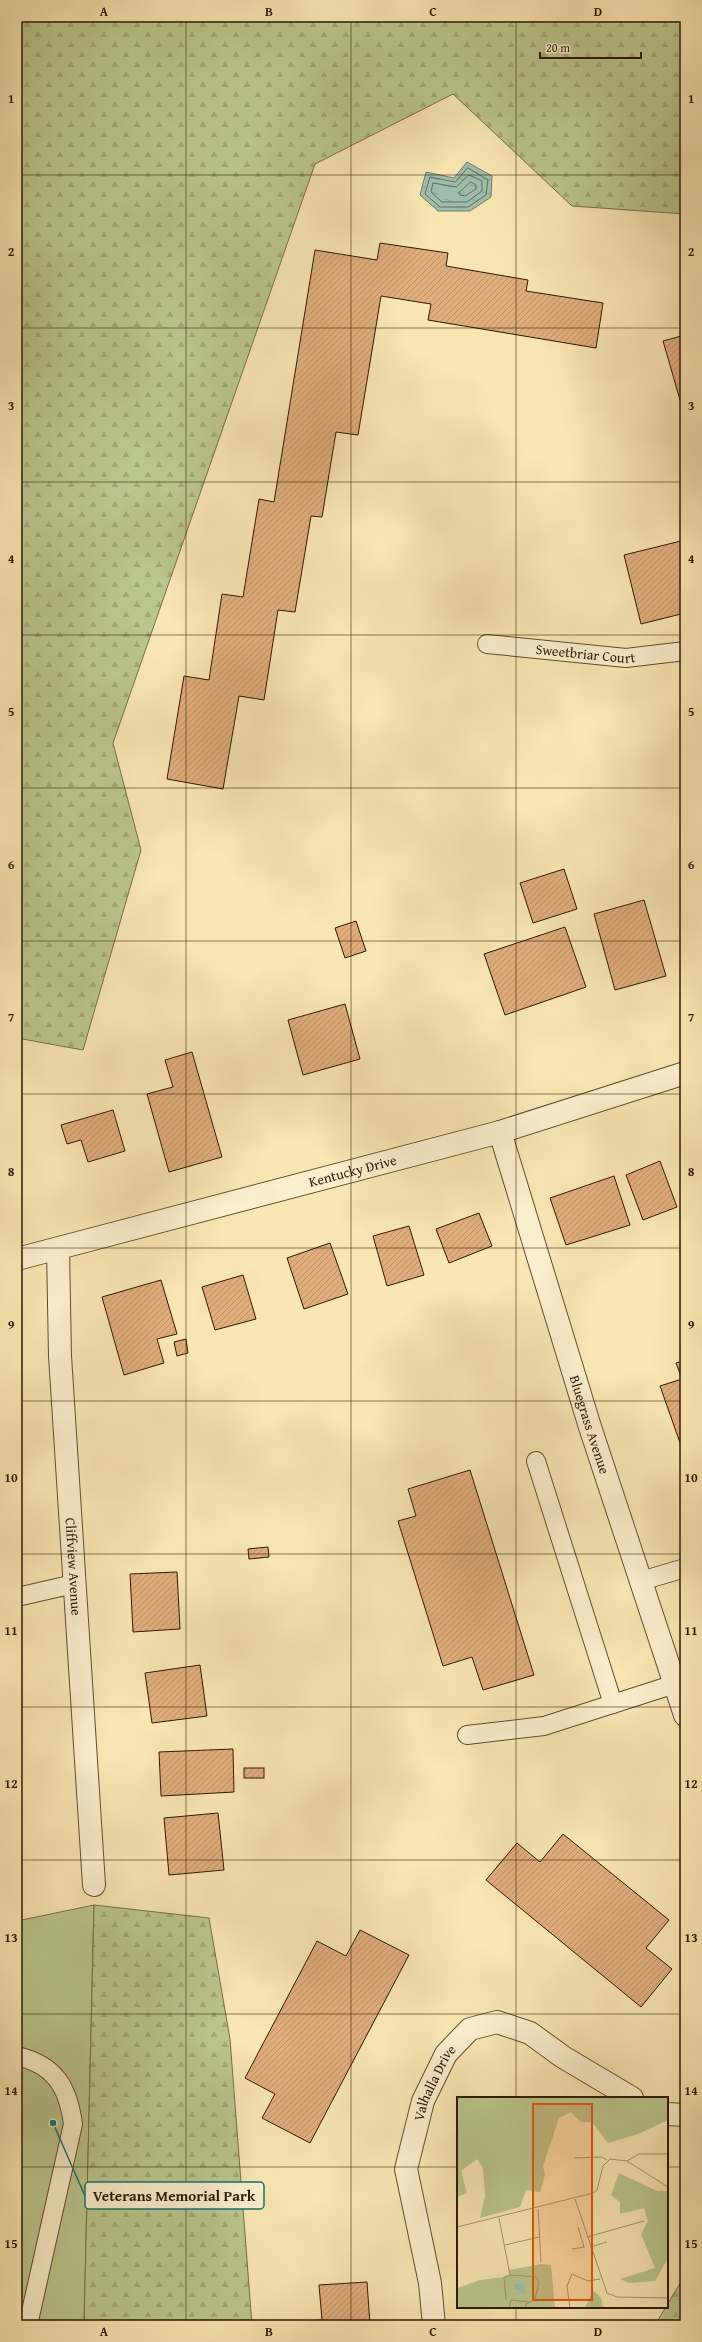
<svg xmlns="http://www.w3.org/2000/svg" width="702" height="2342" font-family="'Gentium Book Plus',serif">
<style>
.green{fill:#bbc68e;stroke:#756e4a}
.forest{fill:url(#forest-firs);stroke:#756e4a}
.water{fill:url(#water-ripples);stroke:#727c6a}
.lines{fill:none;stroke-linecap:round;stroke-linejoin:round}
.shore{stroke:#666b5a;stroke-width:1}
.building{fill:url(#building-hatch);stroke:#2f1705}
.lane-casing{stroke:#624b30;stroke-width:20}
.street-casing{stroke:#624b30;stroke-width:24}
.lane{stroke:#fbefcd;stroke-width:18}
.street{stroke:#fbefcd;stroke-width:22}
.grid{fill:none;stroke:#2f1705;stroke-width:1;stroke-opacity:0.55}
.labels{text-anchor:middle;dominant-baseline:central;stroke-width:3.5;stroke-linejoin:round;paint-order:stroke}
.street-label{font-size:14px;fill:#2f1705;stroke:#fbefcd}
.inset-road{fill:none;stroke:#a8936d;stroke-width:1}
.view{fill:#df560c;fill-opacity:0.15;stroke:#df560c;stroke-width:2}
.inset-edge{fill:none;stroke:#2f1705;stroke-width:2}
.leader{fill:none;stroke:#0f766e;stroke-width:1.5}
.callout-dot{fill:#0f766e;stroke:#fbefcd;stroke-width:1.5}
.callout{fill:#fbefcd;stroke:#0f766e;stroke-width:1.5}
.callout-label{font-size:15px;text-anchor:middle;font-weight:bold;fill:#2f1705}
.neatline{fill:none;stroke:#2f1705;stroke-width:1.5}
.grid-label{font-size:13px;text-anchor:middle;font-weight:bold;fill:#2f1705}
</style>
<defs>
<pattern id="forest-firs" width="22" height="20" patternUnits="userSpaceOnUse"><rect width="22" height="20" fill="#bbc68e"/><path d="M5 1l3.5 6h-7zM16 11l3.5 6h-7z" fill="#a1a979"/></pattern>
<pattern id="water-ripples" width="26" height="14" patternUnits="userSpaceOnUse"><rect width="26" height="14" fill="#9ebfae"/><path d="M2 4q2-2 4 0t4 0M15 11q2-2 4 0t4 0" fill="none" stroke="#88a394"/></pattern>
<pattern id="building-hatch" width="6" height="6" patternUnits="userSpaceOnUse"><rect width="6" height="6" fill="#e0ae7c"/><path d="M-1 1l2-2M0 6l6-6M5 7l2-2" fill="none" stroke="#c0956a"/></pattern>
</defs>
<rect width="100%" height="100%" fill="#f9e6b2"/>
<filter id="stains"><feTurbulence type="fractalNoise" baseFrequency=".005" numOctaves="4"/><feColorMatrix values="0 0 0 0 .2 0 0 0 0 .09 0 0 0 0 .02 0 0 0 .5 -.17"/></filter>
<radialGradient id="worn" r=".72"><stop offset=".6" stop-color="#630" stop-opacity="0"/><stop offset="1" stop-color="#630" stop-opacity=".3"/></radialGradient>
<path class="green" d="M94 1905 84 2325H17V1921Z"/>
<g class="forest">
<path d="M17 17H685V214L572 206 453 94 315 164 113 743 141 850 83 1050 17 1038Z"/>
<path d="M94 1905 209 1918 230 2039 252 2325H84Z"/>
<path d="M685 2275V2325H655Z"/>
</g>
<path class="water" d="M467 162 492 176 491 197 470 211H438L420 195 426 172 454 178Z"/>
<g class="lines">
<g class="shore">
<path d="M468 168 488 180 486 195 468 207H440L425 194 430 177 455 182Z"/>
<path d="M469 175 482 181V191L467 202H442L431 192 433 183 456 187Z"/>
<path d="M471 182 476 185V189L465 196 460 195 459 193Z"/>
</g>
</g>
<g class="building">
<path d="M380 243 448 253 446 266 528 280 526 291 603 303 596 348 428 320 431 304 381 296 358 435 336 432 322 517 311 516 295 612 278 610 264 700 239 696 223 789 167 779 184 676 209 680 222 594 243 597 259 499 274 502 315 250 377 260Z"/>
<path d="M685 335V417L663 341Z"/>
<path d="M685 540V613L641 624 624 555Z"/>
<path d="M564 869 577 909 533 923 520 883Z"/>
<path d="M644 900 666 976 615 990 594 914Z"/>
<path d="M356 921 366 951 345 958 335 928Z"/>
<path d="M565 927 586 987 505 1015 484 954Z"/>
<path d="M345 1004 360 1059 303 1075 288 1020Z"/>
<path d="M192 1052 222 1157 169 1172 147 1094 173 1087 165 1060Z"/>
<path d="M113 1110 125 1151 88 1162 81 1140 67 1144 61 1125Z"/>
<path d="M660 1161 677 1207 643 1220 626 1175Z"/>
<path d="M614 1176 630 1225 566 1245 550 1198Z"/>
<path d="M479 1213 492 1246 449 1263 436 1229Z"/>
<path d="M409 1226 424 1275 387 1286 373 1236Z"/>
<path d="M330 1243 348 1294 304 1309 287 1258Z"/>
<path d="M243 1275 256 1319 215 1330 202 1287Z"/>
<path d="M161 1280 177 1334 157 1339 164 1363 124 1375 102 1297Z"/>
<path d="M186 1339 188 1353 177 1356 174 1342Z"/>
<path d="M685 1360V1457L660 1386 682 1379 676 1363Z"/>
<path d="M470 1470 534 1675 483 1690 472 1657 443 1666 398 1521 416 1516 408 1489Z"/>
<path d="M268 1547 269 1557 249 1559 248 1549Z"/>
<path d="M177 1572 180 1629 133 1632 130 1574Z"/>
<path d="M200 1665 207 1716 152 1723 145 1673Z"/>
<path d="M233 1749 234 1792 161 1796 159 1752Z"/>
<rect x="244" y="1768" width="20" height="10"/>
<path d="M218 1813 224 1870 169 1875 164 1818Z"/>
<path d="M563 1834 669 1920 646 1948 672 1969 641 2007 486 1880 517 1843 540 1862Z"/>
<path d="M360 1930 409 1955 310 2143 262 2118 275 2094 245 2078 317 1941 346 1956Z"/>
<path d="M367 2282 370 2325H284V2323L322 2320 319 2285Z"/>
</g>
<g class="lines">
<g class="lane-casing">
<g id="lane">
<path id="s1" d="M487 644 626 658 685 651"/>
<path d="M536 1461 613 1704"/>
<path d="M641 1581 685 1568"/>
<path d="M17 1597 74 1584"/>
<path d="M467 1735 544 1726 675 1684"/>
<path d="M17 2056C55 2065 68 2087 73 2124L28 2325"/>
</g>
</g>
<g class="street-casing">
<g id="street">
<path id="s2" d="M500 1132 590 1427 685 1715"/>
<path id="s3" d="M58 1249 60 1356 94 1885"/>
<path id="s4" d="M17 1259 500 1132 685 1073"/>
<path d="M667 2114 685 2115"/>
<path id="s5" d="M434 2325 430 2283 406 2169 423 2101 446 2054 470 2029 497 2022 530 2033 563 2057 632 2098"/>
</g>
</g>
<use href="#lane" class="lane"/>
<use href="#street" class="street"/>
</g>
<path class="grid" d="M186 17V2325M351 17V2325M516 17V2098M17 175H685M17 328H685M17 482H685M17 635H685M17 788H685M17 941H685M17 1094H685M17 1248H685M17 1401H685M17 1554H685M17 1707H685M17 1860H685M17 2014H685M17 2167H458M667 2167H685M516 2307V2325"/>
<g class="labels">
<g class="street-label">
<text stroke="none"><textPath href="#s1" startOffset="99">Sweetbriar Court</textPath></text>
<text stroke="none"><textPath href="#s4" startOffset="347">Kentucky Drive</textPath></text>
<text stroke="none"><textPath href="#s2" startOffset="306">Bluegrass Avenue</textPath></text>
<text stroke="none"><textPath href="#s3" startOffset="318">Cliffview Avenue</textPath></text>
<text stroke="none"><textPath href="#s5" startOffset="250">Valhalla Drive</textPath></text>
</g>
</g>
<g transform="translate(457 2097)">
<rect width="211" height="211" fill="#f9e6b2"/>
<path d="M84 167 83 211H0V191L23 183 47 180 53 178 52 173Z" fill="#bbc68e"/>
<path d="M0 0H211V23L181 37 151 46 135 25H124L114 15 102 21 86 69 88 78 83 95 69 93 63 110 23 121 28 99 26 71 20 62 4 74 10 96 0 100ZM162 76 200 94H211V161L198 184 172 186 163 182 198 171 184 137 191 124 187 111 163 117V105L154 98ZM84 167 94 168 98 211H83ZM136 193 144 201 146 211H128Z" fill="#bbc68e"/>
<path d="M67 186 68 197H64L63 193H57V187Z" fill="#9ebfae"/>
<path class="inset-road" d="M117 61 145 60 150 63M170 64 182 57H211M118 102 150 196 160 200 211 201M81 112 84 165M42 121 53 178M0 130 136 96 140 93 146 69 153 62 170 64 211 90M121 130 127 150M130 140 187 124M48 148 82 140M133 150 150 145M115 152 128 150M49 203 47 180 53 178 79 180 82 185 78 202 69 207V211M52 211 54 203 73 205M113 211 110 189 115 177 131 184 143 182"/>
<path class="view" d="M76 7H135V203H76Z"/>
<rect width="211" height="211" class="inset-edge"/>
</g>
<path class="leader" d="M53 2123L85 2196"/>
<circle class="callout-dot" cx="53" cy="2123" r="4"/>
<rect class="callout" x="85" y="2182" width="179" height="27" rx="4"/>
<g class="callout-label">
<text x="174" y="2201">Veterans Memorial Park</text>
</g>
<rect width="702" height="2342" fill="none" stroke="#f9e6b2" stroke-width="44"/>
<path d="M540 52v6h101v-6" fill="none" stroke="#2f1705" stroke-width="2"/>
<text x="546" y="52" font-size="12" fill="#2f1705" stroke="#fbefcd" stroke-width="3" paint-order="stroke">20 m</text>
<rect x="22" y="22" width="658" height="2298" class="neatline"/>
<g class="grid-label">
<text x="104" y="16">A</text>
<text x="269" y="16">B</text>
<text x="433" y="16">C</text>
<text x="598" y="16">D</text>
<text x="11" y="103">1</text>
<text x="691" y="103">1</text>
<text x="11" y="256">2</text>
<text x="691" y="256">2</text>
<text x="11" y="410">3</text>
<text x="691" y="410">3</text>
<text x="11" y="563">4</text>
<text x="691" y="563">4</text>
<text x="11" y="716">5</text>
<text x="691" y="716">5</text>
<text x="11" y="869">6</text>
<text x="691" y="869">6</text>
<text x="11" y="1022">7</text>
<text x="691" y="1022">7</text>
<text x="11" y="1176">8</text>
<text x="691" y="1176">8</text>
<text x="11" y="1329">9</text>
<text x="691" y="1329">9</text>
<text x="11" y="1482">10</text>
<text x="691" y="1482">10</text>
<text x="11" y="1635">11</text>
<text x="691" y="1635">11</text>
<text x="11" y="1788">12</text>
<text x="691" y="1788">12</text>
<text x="11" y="1942">13</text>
<text x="691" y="1942">13</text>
<text x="11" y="2095">14</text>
<text x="691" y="2095">14</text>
<text x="11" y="2248">15</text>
<text x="691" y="2248">15</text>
<text x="104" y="2336">A</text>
<text x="269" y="2336">B</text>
<text x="433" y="2336">C</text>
<text x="598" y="2336">D</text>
</g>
<rect width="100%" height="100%" filter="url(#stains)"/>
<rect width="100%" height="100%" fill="url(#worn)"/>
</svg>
